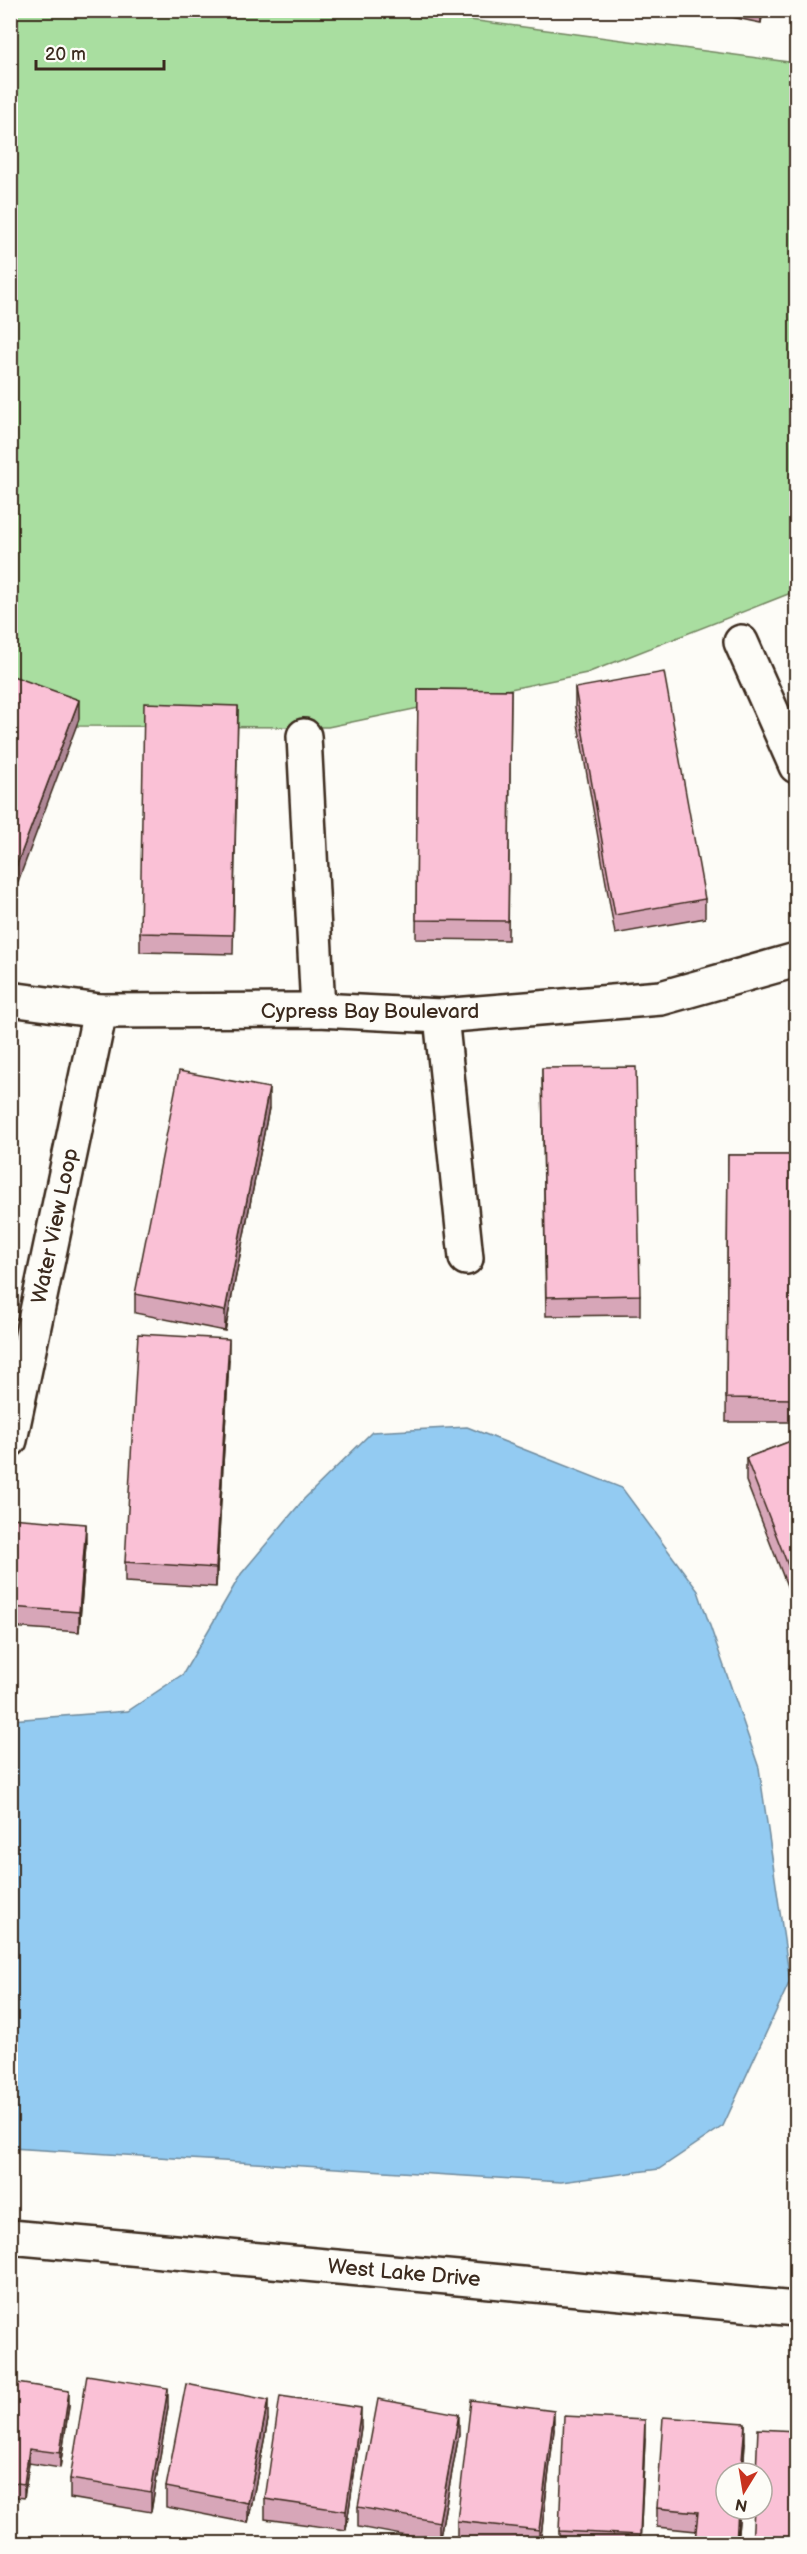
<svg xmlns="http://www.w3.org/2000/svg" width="807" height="2554" font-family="'Balsamiq Sans',sans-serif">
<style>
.green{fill:#a9dea0;stroke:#72845f;stroke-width:1.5}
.water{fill:#93cbf2;stroke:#708b9d;stroke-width:1.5}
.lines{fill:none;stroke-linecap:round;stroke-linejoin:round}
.street-casing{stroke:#3b2a1e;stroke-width:38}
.secondary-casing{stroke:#3b2a1e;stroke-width:38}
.street{stroke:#fdfcf7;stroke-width:33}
.secondary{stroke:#fdfcf7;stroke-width:33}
.wall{fill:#d7a6b8;stroke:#3b2a1e;stroke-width:1.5}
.shaded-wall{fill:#af8796;stroke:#3b2a1e;stroke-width:1.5}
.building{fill:#fac1d6;stroke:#3b2a1e;stroke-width:1.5}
.labels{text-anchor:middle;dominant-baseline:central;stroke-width:6;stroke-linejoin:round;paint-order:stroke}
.street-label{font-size:21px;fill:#3b2a1e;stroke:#fdfcf7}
</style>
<rect width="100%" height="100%" fill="#fdfcf7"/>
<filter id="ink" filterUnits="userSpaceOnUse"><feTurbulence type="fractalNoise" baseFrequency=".0167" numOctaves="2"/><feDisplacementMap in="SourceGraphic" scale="12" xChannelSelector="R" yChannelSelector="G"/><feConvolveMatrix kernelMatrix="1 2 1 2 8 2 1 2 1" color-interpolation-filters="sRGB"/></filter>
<g filter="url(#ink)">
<path class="green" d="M10 11H402L796 63V591L587 673 328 727 74 726 11 722Z"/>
<path class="water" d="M467 1427 622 1488 698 1591 759 1768 790 1981 723 2126 659 2169 561 2182 11 2148V1720L128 1711 183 1674 241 1574 304 1499 372 1432Z"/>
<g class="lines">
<g class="street-casing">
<g id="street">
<path d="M741 642 796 766"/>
<path d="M304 736 318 1010"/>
<path d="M10 999 100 1011 318 1010 441 1016 661 998 796 960"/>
<path d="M441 1016 466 1258"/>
<path d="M10 1440 100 1011"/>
</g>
</g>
<g class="secondary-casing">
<path id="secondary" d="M10 2237 796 2309"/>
</g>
<use href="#street" class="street"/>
<use href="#secondary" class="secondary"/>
</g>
<g class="wall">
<path d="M697 10H763L761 23Z"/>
<path d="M575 688 705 899V918L615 934 575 707Z"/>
<path d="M418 689 511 690 508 940 416 939Z"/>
<path d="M238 706 233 954 140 952V933Z"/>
<path d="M542 1068 640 1295V1315L546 1316Z"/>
<path d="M269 1108 225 1331 135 1313V1294Z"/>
<path d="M728 1155H796V1422H726Z"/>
<path d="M229 1359 216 1587 125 1582V1562Z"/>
<path d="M796 1439V1609L746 1481V1458Z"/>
<path d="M10 1518 86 1543 79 1632 10 1627Z"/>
<path d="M10 2382 69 2405 60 2468 29 2463 24 2498 10 2496Z"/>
<path d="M168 2407 151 2512 70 2498V2479Z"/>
<path d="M268 2420 248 2523 166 2507V2487Z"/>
<path d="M361 2427 346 2530 265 2519V2499Z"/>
<path d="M554 2430 540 2544H484L457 2540V2521Z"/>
<path d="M459 2434 439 2542 358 2527V2507Z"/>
<path d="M645 2440 640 2544H559V2531Z"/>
<path d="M745 2443 743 2473H726V2509H740L737 2544H695L696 2531 657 2527V2508Z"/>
</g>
<g class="shaded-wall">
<path d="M761 10H763L761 23Z"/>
<path d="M79 700V719L10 903V883Z"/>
<path d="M269 1088V1108L225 1331V1311Z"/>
<path d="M229 1339V1359L216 1587V1568Z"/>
<path d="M86 1524V1543L79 1632V1612Z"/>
<path d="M168 2388V2407L151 2512V2492Z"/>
<path d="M69 2391V2405L60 2468V2453Z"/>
<path d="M268 2400V2420L248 2523V2503Z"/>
<path d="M361 2408V2427L346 2530V2511Z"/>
<path d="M554 2411V2430L540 2544H539V2530Z"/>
<path d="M459 2414V2434L439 2542V2522Z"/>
<path d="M645 2420V2440L640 2544V2535Z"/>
<path d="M745 2423V2443L743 2473H741Z"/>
<path d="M29 2449V2463L24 2498V2484Z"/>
<path d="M738 2509H740L737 2544H736Z"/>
</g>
<g class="building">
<path d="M664 672 705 899 615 915 575 688Z"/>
<path d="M10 675 79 700 10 883Z"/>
<path d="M418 689 511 690 508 921 416 920Z"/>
<path d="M144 703 238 706 233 935 140 933Z"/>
<path d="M636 1067 640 1295 546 1297 542 1068Z"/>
<path d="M179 1071 269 1088 225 1311 135 1294Z"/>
<path d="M728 1155H796V1399L726 1398Z"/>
<path d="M138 1334 229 1339 216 1568 125 1562Z"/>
<path d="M796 1439V1586L746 1458Z"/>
<path d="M10 1518 86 1524 79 1612 10 1607Z"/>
<path d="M87 2375 168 2388 151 2492 70 2479Z"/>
<path d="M10 2382 69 2391 60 2453 29 2449 24 2484 10 2482Z"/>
<path d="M186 2384 268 2400 248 2503 166 2487Z"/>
<path d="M280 2396 361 2408 346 2511 265 2499Z"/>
<path d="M378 2399 459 2414 439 2522 358 2507Z"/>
<path d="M471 2400 554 2411 539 2530 457 2521Z"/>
<path d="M564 2416 645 2420 640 2535 559 2531Z"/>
<path d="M663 2417 745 2423 741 2473H726V2509H738L736 2544H719L695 2541 698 2512 657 2508Z"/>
<path d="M758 2429 796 2431V2544H752L754 2509H762V2473H756Z"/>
</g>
</g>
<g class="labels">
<g class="street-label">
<text x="370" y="1011">Cypress Bay Boulevard</text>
<text transform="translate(55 1226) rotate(-78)">Water View Loop</text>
<text transform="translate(404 2273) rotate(5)">West Lake Drive</text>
</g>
</g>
<rect width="807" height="2554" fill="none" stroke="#fdfcf7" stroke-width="36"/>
<rect x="18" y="18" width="771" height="2518" fill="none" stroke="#3b2a1e" stroke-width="2" filter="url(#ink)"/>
<g transform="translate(744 2491) rotate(191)"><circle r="28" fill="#fdfcf7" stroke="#afa8a0" stroke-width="1.5"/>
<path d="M0-4.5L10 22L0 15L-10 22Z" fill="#c8321e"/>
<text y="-9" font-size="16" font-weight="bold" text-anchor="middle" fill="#3b2a1e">N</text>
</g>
<path d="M36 60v9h128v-9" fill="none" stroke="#3b2a1e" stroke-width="3"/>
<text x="45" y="60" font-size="18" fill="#3b2a1e" stroke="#fdfcf7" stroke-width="4.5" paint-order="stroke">20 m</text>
</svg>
